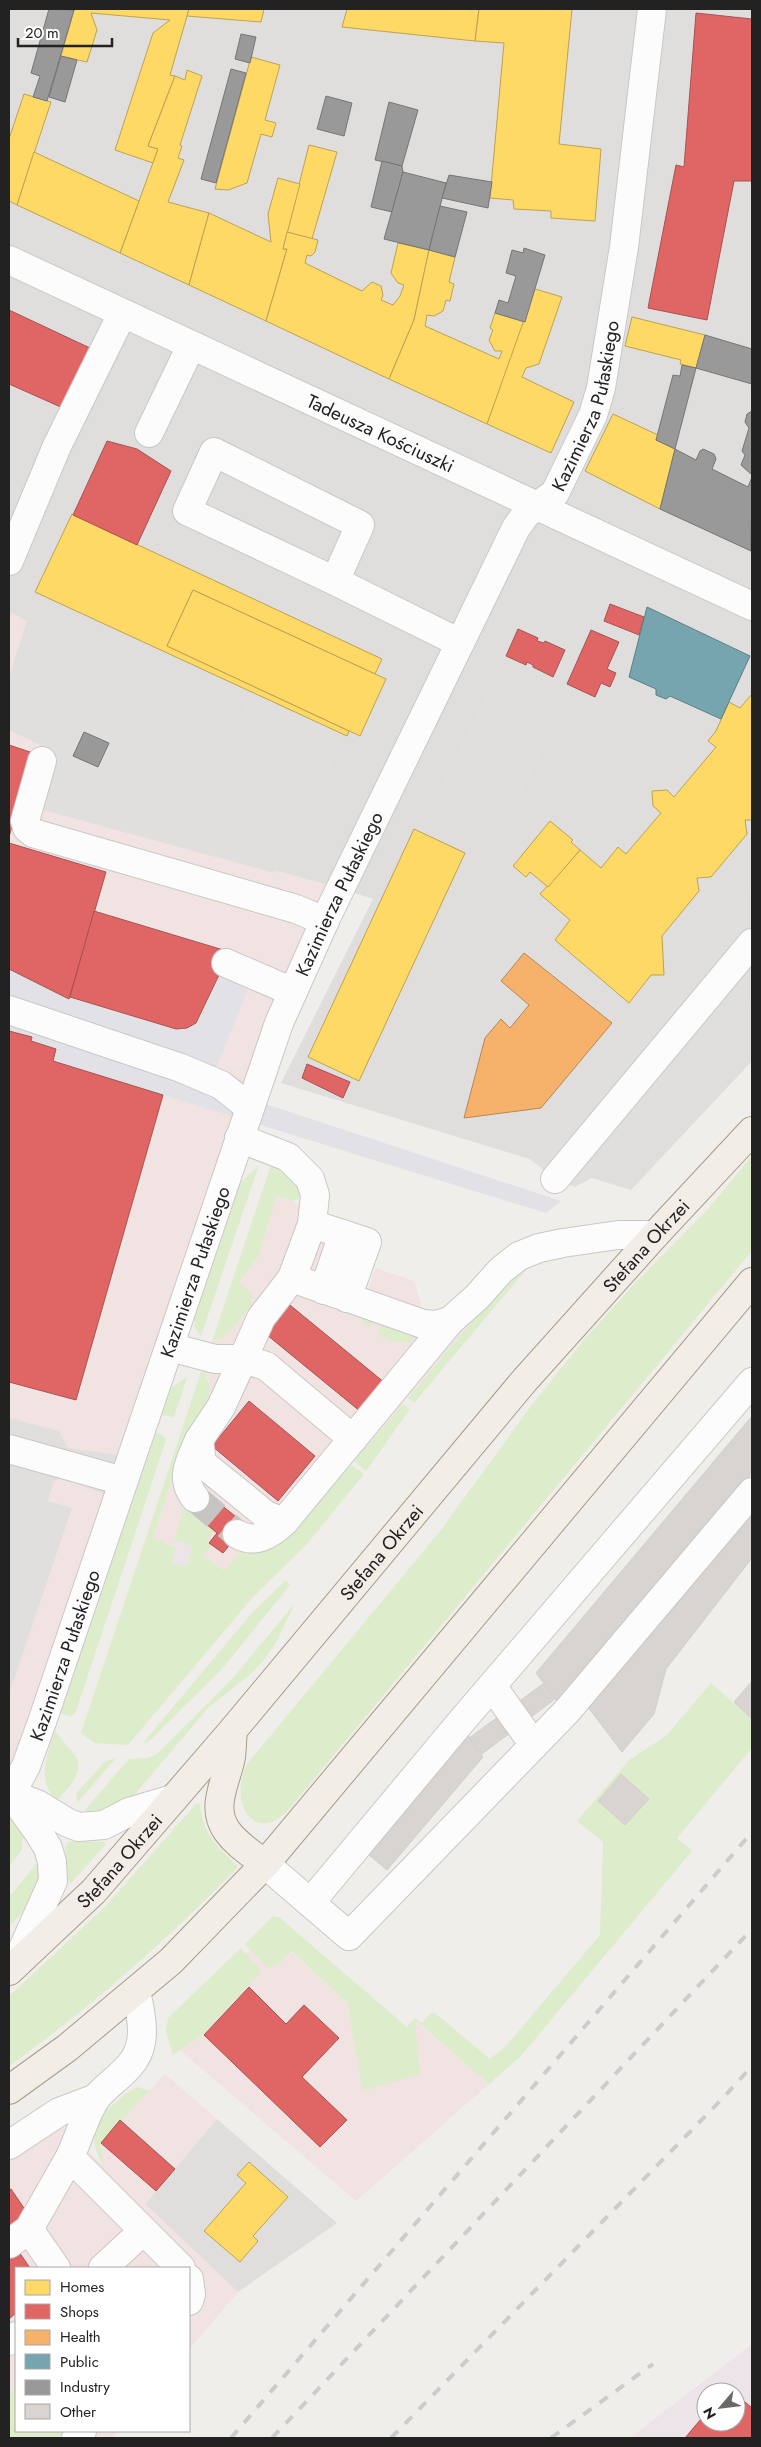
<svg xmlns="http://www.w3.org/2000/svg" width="761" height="2447" font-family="Jost,sans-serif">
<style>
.residential{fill:#dfdedc}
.commercial{fill:#f1e3e1}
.industrial{fill:#ede4e9;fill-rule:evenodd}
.grass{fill:#ddeccb}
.parking{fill:#e0dfde}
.plaza{fill:#e2e1e5}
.homes{fill:#ffd966;stroke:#bda252}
.shops{fill:#e06666;stroke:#a75252}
.health{fill:#f6b26b;stroke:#b68755}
.public{fill:#76a5af;stroke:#5d7e85}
.industry{fill:#999;stroke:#757575}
.building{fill:#d7d4d2;stroke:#d3d0cc}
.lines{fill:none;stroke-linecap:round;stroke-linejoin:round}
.minor-tunnel{stroke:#c7c5c3;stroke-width:28;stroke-dasharray:28 14;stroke-linecap:butt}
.minor-casing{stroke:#c9c8c7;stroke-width:30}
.major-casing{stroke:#a79c86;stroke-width:30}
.minor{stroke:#fdfcfc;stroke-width:28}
.major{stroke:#f3ede7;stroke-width:28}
.rail{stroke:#ccc;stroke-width:4;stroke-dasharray:10 10;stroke-linecap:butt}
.labels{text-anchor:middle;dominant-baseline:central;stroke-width:5;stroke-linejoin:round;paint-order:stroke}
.street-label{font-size:19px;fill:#222;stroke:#fff}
</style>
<rect width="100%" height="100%" fill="#f0eeeb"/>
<g class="residential">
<path d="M9 9H752V1061L631 1190 281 1083 373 899 340 888 39 809 55 752 9 730V677L27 621 9 612Z"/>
<path d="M217 2119 337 2223 238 2292 145 2204Z"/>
</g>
<g class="commercial">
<path d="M9 612 27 621 9 677Z"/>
<path d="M9 730 55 752 40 807 340 888 9 1793Z"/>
<path d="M277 1196 293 1201 327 1222 362 1291 367 1294 375 1268 414 1281 424 1314 489 1301 294 1532 290 1535 243 1548 224 1571 204 1555 207 1542 184 1508 172 1545 153 1539 188 1431 203 1412 210 1395 209 1381 204 1371 201 1372 212 1341H217L226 1336 252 1305 253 1300 239 1284 258 1257Z"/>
<path d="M268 1931 347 2003 363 2090 414 2020 489 2084 356 2201 182 2052 181 2022Z"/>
<path d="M165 2074 217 2119 145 2204 238 2292 189 2349V2268H16V2431H118L111 2438H9V2136L44 2111 103 2165 101 2143Z"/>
</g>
<g class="industrial">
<path d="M174 1538 196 1544 187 1572 166 1566Z"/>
<path d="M752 2344V2438H630ZM706 2392H736V2422H706Z"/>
</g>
<g class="grass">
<path d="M752 1156V1250L750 1253 285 1814C248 1844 230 1795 247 1764L441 1530 531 1406 583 1341 637 1281 707 1210Z"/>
<path d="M272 1162 293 1173 300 1193 298 1199 293 1201 277 1196 258 1257 239 1283 252 1294V1305L226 1336 221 1339 212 1341Z"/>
<path d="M259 1165 201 1336 195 1328 194 1318 241 1182Z"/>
<path d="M531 1264 414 1403 408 1398 508 1278Z"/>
<path d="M357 1310 415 1329 419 1333V1337C404 1346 390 1343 377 1333L382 1325 375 1320 369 1327 355 1314Z"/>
<path d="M204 1371 210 1387 209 1401 188 1431 153 1538 176 1547 172 1562 186 1567 193 1546 174 1540 184 1507 214 1532 207 1542 212 1546 204 1555 224 1571 243 1548 286 1538 294 1532 351 1465 364 1474 307 1544 253 1597 128 1745 95 1743 81 1733 201 1372Z"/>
<path d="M187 1377 174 1417 162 1415 171 1388Z"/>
<path d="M403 1404 410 1409 366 1471 354 1461Z"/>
<path d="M156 1433 163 1435 166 1440 75 1714 70 1716 60 1713Z"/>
<path d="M286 1580 290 1585 221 1670 148 1742 143 1743 251 1614Z"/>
<path d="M295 1603 277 1641 264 1660 253 1672 208 1708 136 1793C122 1806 102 1813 84 1811L129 1759 148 1758 157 1754 232 1679Z"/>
<path d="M711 1683 752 1719V1748L677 1838 692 1851 521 2056 489 2084 415 2020 420 2074 363 2091 347 2003 291 1951 277 1965 268 1968 245 1944 273 1916 279 1917 407 2027 415 2018 422 2023 431 2013H435L490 2059 506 2046 600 1935 603 1842 577 1821 629 1760 666 1736Z"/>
<path d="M55 1731 77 1758C83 1776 67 1788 57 1801 36 1781 47 1754 55 1731Z"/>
<path d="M116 1758 78 1802 76 1794 104 1762Z"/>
<path d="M197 1803 200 1804C202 1832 217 1847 237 1865V1868C166 1941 91 2007 9 2066V1996L104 1908Z"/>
<path d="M9 1818 27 1834 22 1841V1850L10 1866Z"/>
<path d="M71 1841 104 1842 106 1844 71 1883 68 1880 65 1848 68 1842Z"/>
<path d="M37 1863C44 1888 26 1911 9 1926V1897Z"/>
<path d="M241 1948 262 1971 203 2034 173 2055 166 2032 168 2018Z"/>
<path d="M138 2087 149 2091 101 2143 103 2165C88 2139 93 2122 115 2103 122 2097 129 2090 138 2087Z"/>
<path d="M16 2387V2431H71L65 2438H9V2396Z"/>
</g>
<g class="parking">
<path d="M29 614 197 694 196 697 240 719 253 691 343 733 332 762 274 873 39 809 55 752 9 730V678Z"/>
<path d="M496 678 555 727 495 843 439 790Z"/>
<path d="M752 885V999L703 1057 676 1035 661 1052 688 1074 615 1161 597 1148 594 1153 602 1167 597 1175 575 1187 555 1179 526 1156Z"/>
<path d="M9 1418 59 1431 68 1448 132 1457 117 1499 63 1478 54 1481 48 1501 72 1508 9 1694Z"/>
</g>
<path class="plaza" d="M226 963 254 975 216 1068 243 1080 238 1095 561 1201 546 1213 53 1061 56 1049 31 1041 32 1037 9 1031V969L69 999 70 997 170 1028 182 1029 192 1026 199 1020Z"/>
<g class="homes">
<path d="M77 9H189L170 75 175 76 148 146 158 149 153 163 115 150 153 33 170 20 91 13 97 30 87 62 61 56 74 10Z"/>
<path d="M189 9H264L261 22 187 16Z"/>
<path d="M347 9H479L475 41 342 27Z"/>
<path d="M479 9H572L559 144 601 149 595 221 551 218V211L514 209 513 200 490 198 504 43 475 41Z"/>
<path d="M251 57 280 65 265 120 276 123 272 137 261 134 247 183 228 190 215 189Z"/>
<path d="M187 70 202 76 180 145 182 146 178 158 184 160 168 202 209 213 189 285 120 253 158 149 148 146 175 76 185 80Z"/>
<path d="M24 94 51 102 17 205 9 201V139Z"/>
<path d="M309 145 337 152 312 239 287 232Z"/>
<path d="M34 152 139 201 120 253 17 205Z"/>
<path d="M278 178 300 184 283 249H287L266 321 189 285 209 213 271 242 268 214Z"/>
<path d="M287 232 318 240 315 252 311 256 307 255 305 263 362 291 372 282 381 286 383 295 381 300 393 305 400 296 404 285 398 283 391 273 398 243 429 250 414 320 389 379 266 321 287 249H283Z"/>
<path d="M429 250 455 257 449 282 454 284 450 301 446 300 443 311 434 316 427 315 425 326 499 359 502 351H495L489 340 493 330 490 328 495 313 525 322 487 424 389 379 414 320Z"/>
<path d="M535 289 562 297 539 364 526 368 522 377 574 402 551 453 487 424Z"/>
<path d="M632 317 705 335 696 368 680 364 681 360 625 346Z"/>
<path d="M613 414 658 435 656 440 675 449 660 509 585 471Z"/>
<path d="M72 514 382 659 375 674 193 590 167 646 349 731 347 736 35 592Z"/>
<path d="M193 590 386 679 360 736 167 646Z"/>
<path d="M752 694V820H745L747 834 711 877 697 878 699 891 662 936 664 975H651L629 1003 555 940 570 920 540 894 580 850 601 868 618 847 626 854 661 813 653 806 652 791 667 790 674 797 716 747 708 741 716 731 729 702 740 708Z"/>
<path d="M550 821 573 840 571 842 580 850 548 887 530 872 526 877 513 866Z"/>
<path d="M414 829 465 853 359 1081 308 1057Z"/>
<path d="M249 2162 288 2197 253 2236 258 2241 240 2262 204 2231 246 2183 237 2175Z"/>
</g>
<g class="shops">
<path d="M696 13 752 19V181H734L707 320 648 308 676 165 684 167Z"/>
<path d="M9 310 90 348 63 408 9 384Z"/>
<path d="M107 441 137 449 171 471 137 545 73 515Z"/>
<path d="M610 604 644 617 639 635 604 621Z"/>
<path d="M518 629 538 638 537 641 544 643 545 641 565 650 553 677 533 667V665L527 662 526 665 506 656Z"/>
<path d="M591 630 619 642 607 669 616 673 610 687 601 683 595 697 567 684Z"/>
<path d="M9 745 33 753 9 837Z"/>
<path d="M9 843 106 872 69 999 9 969Z"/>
<path d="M94 911 230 952 196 1023 187 1028 176 1029 70 997Z"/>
<path d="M9 1031 32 1037 31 1041 56 1049 53 1061 163 1095 76 1400 9 1382Z"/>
<path d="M307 1064 350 1082 343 1098 302 1078Z"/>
<path d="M285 1301 385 1383 361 1412 261 1330Z"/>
<path d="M249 1401 315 1456 278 1501 212 1446Z"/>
<path d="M204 1491 246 1525 223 1553 209 1543 217 1533 188 1509Z"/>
<path d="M249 1987 286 2024 304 2005 339 2038 302 2077 347 2120 320 2147 204 2035Z"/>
<path d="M120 2120 175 2169 156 2191 101 2143Z"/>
<path d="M11 2189 32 2220 9 2236V2190Z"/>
<path d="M19 2252 30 2268H16V2313L9 2319V2259Z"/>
<path d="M736 2394 752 2408V2438H685L706 2413V2422H736Z"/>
</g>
<path class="health" d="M524 953 612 1023 541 1108 464 1118 485 1038 501 1019 510 1028 529 1005 501 981Z"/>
<path class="public" d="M647 607 750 656 721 719 670 696 666 699 656 695V689L629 677Z"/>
<g class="industry">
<path d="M49 9 74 10 47 101 33 97 40 76 31 73Z"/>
<path d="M241 34 256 37 250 63 235 59Z"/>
<path d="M61 56 77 60 65 102 49 97Z"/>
<path d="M231 69 246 73 216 183 201 179Z"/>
<path d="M326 96 352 103 344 136 317 129Z"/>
<path d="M389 102 418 110 402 166 375 160Z"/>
<path d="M382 161 402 166 403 172 392 212 371 207Z"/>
<path d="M403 172 446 183 429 250 384 239Z"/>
<path d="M449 175 492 182 488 208 442 198Z"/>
<path d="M440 206 467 212 455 257 429 250Z"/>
<path d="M524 248 545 255 525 322 495 313 499 300 508 303 516 276 506 273 512 250 523 253Z"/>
<path d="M705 335 752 349V384L696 368Z"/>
<path d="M682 365 696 368 675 449 656 440 673 375 680 376Z"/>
<path d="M752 411V475L741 465 745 455 742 451 749 428 745 422 747 414Z"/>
<path d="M675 449 696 460 700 451 703 449 714 454 716 459 712 469 748 487 752 477 751 551 660 509Z"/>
<path d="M84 732 109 743 98 767 73 756Z"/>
</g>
<g class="building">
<path d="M752 1416V1473L691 1550 752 1503V1558L666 1669 654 1714 622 1752 585 1703 675 1570 557 1701 536 1673Z"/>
<path d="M752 1681V1719L734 1702Z"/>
<path d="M544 1683 555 1699 482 1754 469 1738Z"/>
<path d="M463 1729 483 1757 387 1870 363 1850Z"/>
<path d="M621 1774 649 1799 625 1825 598 1801Z"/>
</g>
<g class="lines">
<path class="minor-tunnel" d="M195 1498 237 1534"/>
<g class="minor-casing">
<g id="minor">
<path id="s1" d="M9 260 752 606"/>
<path d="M149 433 191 346"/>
<path d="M9 561 57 446 122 314"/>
<path d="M335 581 360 525 214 452 187 511 335 581 460 643"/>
<path d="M42 761 25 821 27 828 33 833 296 909 325 921"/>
<path d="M226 963 293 992"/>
<path d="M9 1010 181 1068 221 1085 250 1108"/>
<path d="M555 1179 752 943"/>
<path d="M312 1224 367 1242 347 1298"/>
<path d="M292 1278 423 1324 436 1325 450 1321"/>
<path d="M324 1290 343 1234"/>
<path d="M170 1347 215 1359H243L261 1318 292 1278 312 1224 315 1195 310 1179 288 1157 239 1138"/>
<path d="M353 1439 266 1366 243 1359 221 1407 199 1440 202 1463 266 1515 284 1522 450 1321 477 1297 501 1270 519 1256 539 1248 563 1243 618 1235H655"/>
<path d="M9 1449 123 1481"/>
<path d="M195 1498C179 1478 190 1461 199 1440"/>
<path d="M237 1534C255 1545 271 1534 284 1522"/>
<path d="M492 1686 534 1745"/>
<path id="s2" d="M11 1794 26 1766 43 1719 279 1023 327 916 516 528 526 514 555 493 593 415 601 388 624 247 652 9"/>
<path d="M11 1794 39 1833 48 1848 52 1862 53 1881 16 1964"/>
<path d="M13 1795 37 1804 68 1823 79 1827 104 1825 129 1812 173 1799"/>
<path d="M265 1864 349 1936 567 1711 752 1492"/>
<path d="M310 1903 460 1723 752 1382"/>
<path d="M136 1991C141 2015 149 2044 130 2065 120 2077 107 2085 97 2097 87 2110 77 2142 70 2157L181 2268"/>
<path d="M9 2145 59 2112 96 2098"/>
<path d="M29 2229 56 2268"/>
<path d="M9 2244 29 2229 70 2157"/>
<path d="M103 2268 143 2231"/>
<path d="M189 2279 191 2294 189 2301"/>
<path d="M9 2341 16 2336"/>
<path d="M76 2438 82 2431"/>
</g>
</g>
<g class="major-casing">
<g id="major">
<path d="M233 1730C232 1739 232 1749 231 1757 226 1783 210 1807 227 1831 237 1845 252 1854 265 1864"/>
<path id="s3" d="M9 1971 94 1891 233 1730 524 1381 655 1235 752 1131"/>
<path d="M9 2090 67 2048 171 1961 265 1864 752 1282"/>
</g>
</g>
<use href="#minor" class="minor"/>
<use href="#major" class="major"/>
<g class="rail">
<path d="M231 2438 752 1832"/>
<path d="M272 2438 752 1929"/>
<path d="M391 2438 723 2098 752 2066"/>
<path d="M551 2438 653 2364"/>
</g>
</g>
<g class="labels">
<g class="street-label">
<text stroke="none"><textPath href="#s2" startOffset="1512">Kazimierza Pułaskiego</textPath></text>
<text stroke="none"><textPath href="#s1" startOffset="410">Tadeusza Kościuszki</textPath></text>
<text stroke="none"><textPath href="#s2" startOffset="959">Kazimierza Pułaskiego</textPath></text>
<text stroke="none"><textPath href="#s3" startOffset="966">Stefana Okrzei</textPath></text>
<text stroke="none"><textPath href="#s2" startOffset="554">Kazimierza Pułaskiego</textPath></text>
<text stroke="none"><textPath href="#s3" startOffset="561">Stefana Okrzei</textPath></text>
<text stroke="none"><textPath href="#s2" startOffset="149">Kazimierza Pułaskiego</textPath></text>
<text stroke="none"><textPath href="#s3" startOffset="156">Stefana Okrzei</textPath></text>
</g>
</g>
<rect width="761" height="2447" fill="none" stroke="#222222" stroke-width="20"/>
<rect x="15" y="2267" width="175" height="165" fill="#ffffff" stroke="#a7a7a7"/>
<rect x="25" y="2280" width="25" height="15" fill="#ffd966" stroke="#a7a7a7"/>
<text x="60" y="2292" font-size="15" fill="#222222">Homes</text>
<rect x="25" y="2304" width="25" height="15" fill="#e06666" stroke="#a7a7a7"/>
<text x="60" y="2317" font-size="15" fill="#222222">Shops</text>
<rect x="25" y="2330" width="25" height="15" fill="#f6b26b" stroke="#a7a7a7"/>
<text x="60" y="2342" font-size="15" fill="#222222">Health</text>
<rect x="25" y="2354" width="25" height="15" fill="#76a5af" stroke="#a7a7a7"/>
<text x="60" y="2367" font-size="15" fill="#222222">Public</text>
<rect x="25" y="2380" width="25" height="15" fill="#999999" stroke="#a7a7a7"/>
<text x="60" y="2392" font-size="15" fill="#222222">Industry</text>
<rect x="25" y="2404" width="25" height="15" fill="#d7d4d2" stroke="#a7a7a7"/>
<text x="60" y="2417" font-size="15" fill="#222222">Other</text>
<g transform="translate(721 2407) rotate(242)"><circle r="24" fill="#ffffff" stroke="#a7a7a7"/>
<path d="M0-4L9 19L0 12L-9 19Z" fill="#6a6968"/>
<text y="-8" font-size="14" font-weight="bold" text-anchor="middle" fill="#222222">N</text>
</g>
<path d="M18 38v8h94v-8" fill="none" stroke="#222222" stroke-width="2.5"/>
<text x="25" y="38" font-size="15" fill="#222222" stroke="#ffffff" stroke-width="4" paint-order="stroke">20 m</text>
</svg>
